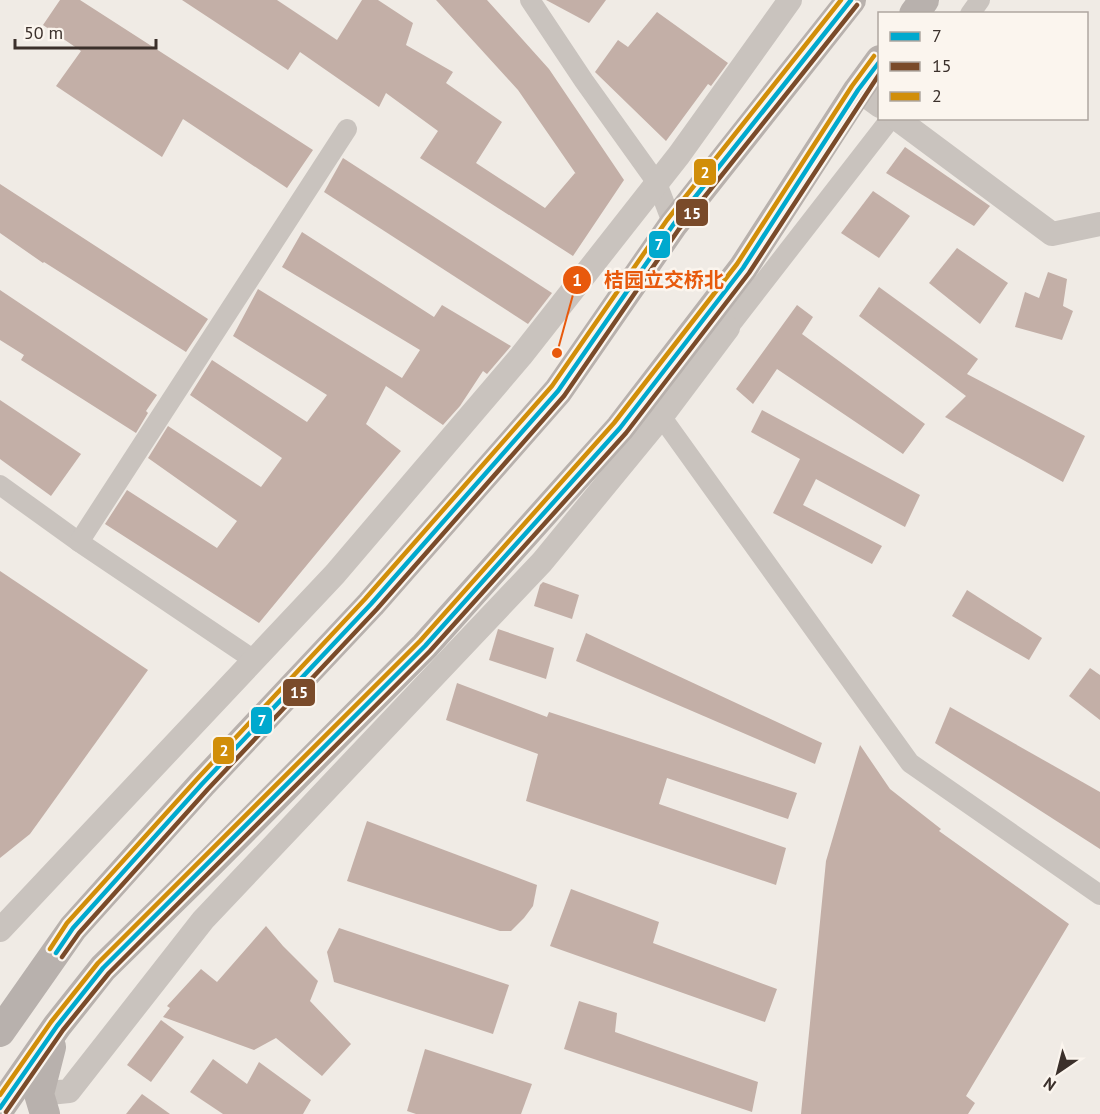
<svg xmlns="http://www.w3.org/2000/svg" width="1100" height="1114" font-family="'PT Sans','Noto Sans SC',sans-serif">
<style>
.building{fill:#c3afa7}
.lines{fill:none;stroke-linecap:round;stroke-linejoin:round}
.minor{stroke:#c9c3be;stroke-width:20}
.tertiary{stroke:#c9c3be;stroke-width:24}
.primary{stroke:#b8b1ad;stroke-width:30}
.bus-1-casing{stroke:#fbf5ee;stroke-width:9}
.bus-2-casing{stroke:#fbf5ee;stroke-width:9}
.bus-3-casing{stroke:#fbf5ee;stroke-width:9}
.bus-1{stroke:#00a9ce;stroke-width:4.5}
.bus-2{stroke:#7a4b2a;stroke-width:4.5}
.bus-3{stroke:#d18e09;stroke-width:4.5}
.leader{fill:none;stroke:#e8590c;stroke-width:2}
.callout-dot{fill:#e8590c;stroke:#fbf5ee;stroke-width:2}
.mark-label{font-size:18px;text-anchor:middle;font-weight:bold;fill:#fff}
.callout-label{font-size:20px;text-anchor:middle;font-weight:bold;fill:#e8590c;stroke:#fbf5ee;stroke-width:5;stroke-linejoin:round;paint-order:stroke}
.line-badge{stroke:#fbf5ee;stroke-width:2}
.badge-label{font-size:16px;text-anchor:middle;font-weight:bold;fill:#fff}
</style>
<rect width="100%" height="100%" fill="#f0ebe5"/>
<g class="building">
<path d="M60 0H80L313 150 287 188 183 119 162 157 56 86 81 51 43 25Z"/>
<path d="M182 0H277L337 40 362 0H378L413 23 406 45 453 72 446 83 502 122 476 163 545 208 575 173 576 174 518 90 436 0H487L549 69 624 180 573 256 420 158 438 131 386 93 379 107 300 52 288 70Z"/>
<path d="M546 0H606L589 23Z"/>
<path d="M657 12 728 63 711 86 708 84 666 141 595 72 618 40 628 47Z"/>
<path d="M905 147 990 206 974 226 886 173Z"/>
<path d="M343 158 552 293 528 324 324 192Z"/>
<path d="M0 184 208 319 186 352 44 262 43 263 0 233Z"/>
<path d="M873 191 910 216 879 258 841 233Z"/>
<path d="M302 232 434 317 442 305 511 346 487 374 483 371 460 406 443 425 386 386 366 424 401 451 259 623 105 524 127 490 217 548 237 521 148 458 168 426 261 487 282 458 190 395 212 360 307 422 327 395 233 336 258 289 402 378 420 350 282 267Z"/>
<path d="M957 248 1008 283 980 324 929 283Z"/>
<path d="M1048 272 1067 279 1063 306 1073 311 1062 340 1015 327 1025 292 1039 298Z"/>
<path d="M879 287 978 359 967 374 1085 436 1063 482 945 417 966 396 859 316Z"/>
<path d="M0 290 157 395 146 411 148 413 136 433 21 360 24 355 0 340Z"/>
<path d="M797 305 813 317 802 334 925 424 903 454 777 369 753 404 736 389Z"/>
<path d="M0 400 81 454 51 496 0 459Z"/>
<path d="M762 410 920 495 905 527 816 479 803 505 882 546 872 564 773 513 800 459 751 432Z"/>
<path d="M0 571 148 670 30 834 0 858Z"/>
<path d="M543 582 579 595 572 619 534 606 540 585Z"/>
<path d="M967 590 1042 638 1029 660 952 616Z"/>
<path d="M498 629 554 648 546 679 489 660Z"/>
<path d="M586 633 822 743 815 764 576 661Z"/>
<path d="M1090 668 1100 675V720L1069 696Z"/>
<path d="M457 683 547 717 549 712 797 793 788 819 667 778 659 804 786 848 776 885 526 801 538 754 446 720Z"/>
<path d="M950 707 1100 792V849L935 743Z"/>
<path d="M860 745 890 789 941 829 939 831 1069 924 966 1096 975 1103 968 1114H801L826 861Z"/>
<path d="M367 821 537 885 533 906 524 918 511 931H500L347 881Z"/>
<path d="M571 889 659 922 653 943 777 989 765 1022 550 946Z"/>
<path d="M266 926 283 946 318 981 310 1001 351 1044 322 1076 276 1038 254 1050 163 1017 170 1008 167 1006 201 969 217 982Z"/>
<path d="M339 928 509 985 493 1034 334 982 327 952Z"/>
<path d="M579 1001 617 1013 615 1032 758 1082 752 1112 564 1049Z"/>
<path d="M161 1020 184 1037 151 1082 127 1065Z"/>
<path d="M425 1049 532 1084 521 1114H416L407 1111Z"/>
<path d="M213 1059 247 1084 259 1062 311 1100 303 1114H223L190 1092Z"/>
<path d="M142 1094 170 1114H126Z"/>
</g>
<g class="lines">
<g class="minor">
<path d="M530 0 584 81 657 183 673 225"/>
<path d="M970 14 980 0"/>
<path d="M715 334 728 328 891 118"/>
<path d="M653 405 910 763 1100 895"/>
<path d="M0 485 79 542"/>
<path d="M254 660 79 542 347 129"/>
</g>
<g class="tertiary">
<path d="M858 90 880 106"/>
<path d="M896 118 1052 234 1100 224"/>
<path d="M0 930 335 574 521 356 679 155 790 0"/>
<path d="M39 1094 69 1091 203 920 542 562 662 416 728 328"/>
</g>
<g class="primary">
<path d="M914 14 924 0"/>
<path d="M0 1032 73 928 202 784 371 604 558 391 673 225 851 0"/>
<path d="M0 1108 57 1026 103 968 212 861 425 646 620 428 743 268 858 90 880 60"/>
<path d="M45 1114 39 1094 51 1047"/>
</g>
<g class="bus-1-casing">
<g id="bus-1">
<path d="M56 953 73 928 202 784 371 604 558 391 673 225 851 0"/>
<path d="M0 1108 57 1026 103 968 425 646 620 428 743 268 858 90 880 61"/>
</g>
</g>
<g class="bus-2-casing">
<g id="bus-2">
<path d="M62 957 79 933 208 789 377 609 564 396 679 229 857 5"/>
<path d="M6 1112 63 1030 109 973 430 651 626 433 749 273 880 73"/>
</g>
</g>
<g class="bus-3-casing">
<g id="bus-3">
<path d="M50 949 67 923 197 779 365 599 552 386 667 220 841 0"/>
<path d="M0 1095 51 1022 98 963 420 641 614 423 737 264 852 86 874 56"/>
</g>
</g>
<use href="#bus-1" class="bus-1"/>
<use href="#bus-2" class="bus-2"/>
<use href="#bus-3" class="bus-3"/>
</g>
<path class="leader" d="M557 353L577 280"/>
<g class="callout-dot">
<circle cx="557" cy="353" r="6"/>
<circle cx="577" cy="280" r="15"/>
</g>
<g class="mark-label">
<text x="577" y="286">1</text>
</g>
<g class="callout-label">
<text x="664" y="287">桔园立交桥北</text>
</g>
<g class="line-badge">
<rect x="693" y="158" width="24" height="28" rx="6" fill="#d18e09"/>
<rect x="675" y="198" width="34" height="29" rx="6" fill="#7a4b2a"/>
<rect x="648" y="230" width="23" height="29" rx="6" fill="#00a9ce"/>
<rect x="282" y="678" width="34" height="29" rx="6" fill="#7a4b2a"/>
<rect x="250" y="706" width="23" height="29" rx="6" fill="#00a9ce"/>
<rect x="212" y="736" width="23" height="29" rx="6" fill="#d18e09"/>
</g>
<g class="badge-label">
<text x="705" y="178">2</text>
<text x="692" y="219">15</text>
<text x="659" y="250">7</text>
<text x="299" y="698">15</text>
<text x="262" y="726">7</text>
<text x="224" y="756">2</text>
</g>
<rect x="878" y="12" width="210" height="108" fill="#fbf5ee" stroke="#aea6a0" stroke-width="1.5"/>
<rect x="890" y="32" width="30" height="9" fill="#00a9ce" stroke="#aea6a0" stroke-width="1.5"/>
<text x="932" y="42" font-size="18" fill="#3b302b">7</text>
<rect x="890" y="62" width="30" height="9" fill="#7a4b2a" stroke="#aea6a0" stroke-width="1.5"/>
<text x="932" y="72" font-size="18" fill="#3b302b">15</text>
<rect x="890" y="92" width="30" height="9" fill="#d18e09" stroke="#aea6a0" stroke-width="1.5"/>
<text x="932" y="102" font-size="18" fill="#3b302b">2</text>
<g transform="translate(1058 1072) rotate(215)" stroke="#fbf5ee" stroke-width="4.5" paint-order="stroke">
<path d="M0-4.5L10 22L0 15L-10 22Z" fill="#3b302b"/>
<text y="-9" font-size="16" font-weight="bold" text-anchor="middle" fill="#3b302b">N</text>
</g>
<path d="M15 39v9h141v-9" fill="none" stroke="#3b302b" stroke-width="3"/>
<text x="24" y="39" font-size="18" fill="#3b302b" stroke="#fbf5ee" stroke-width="4.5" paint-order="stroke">50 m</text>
</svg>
